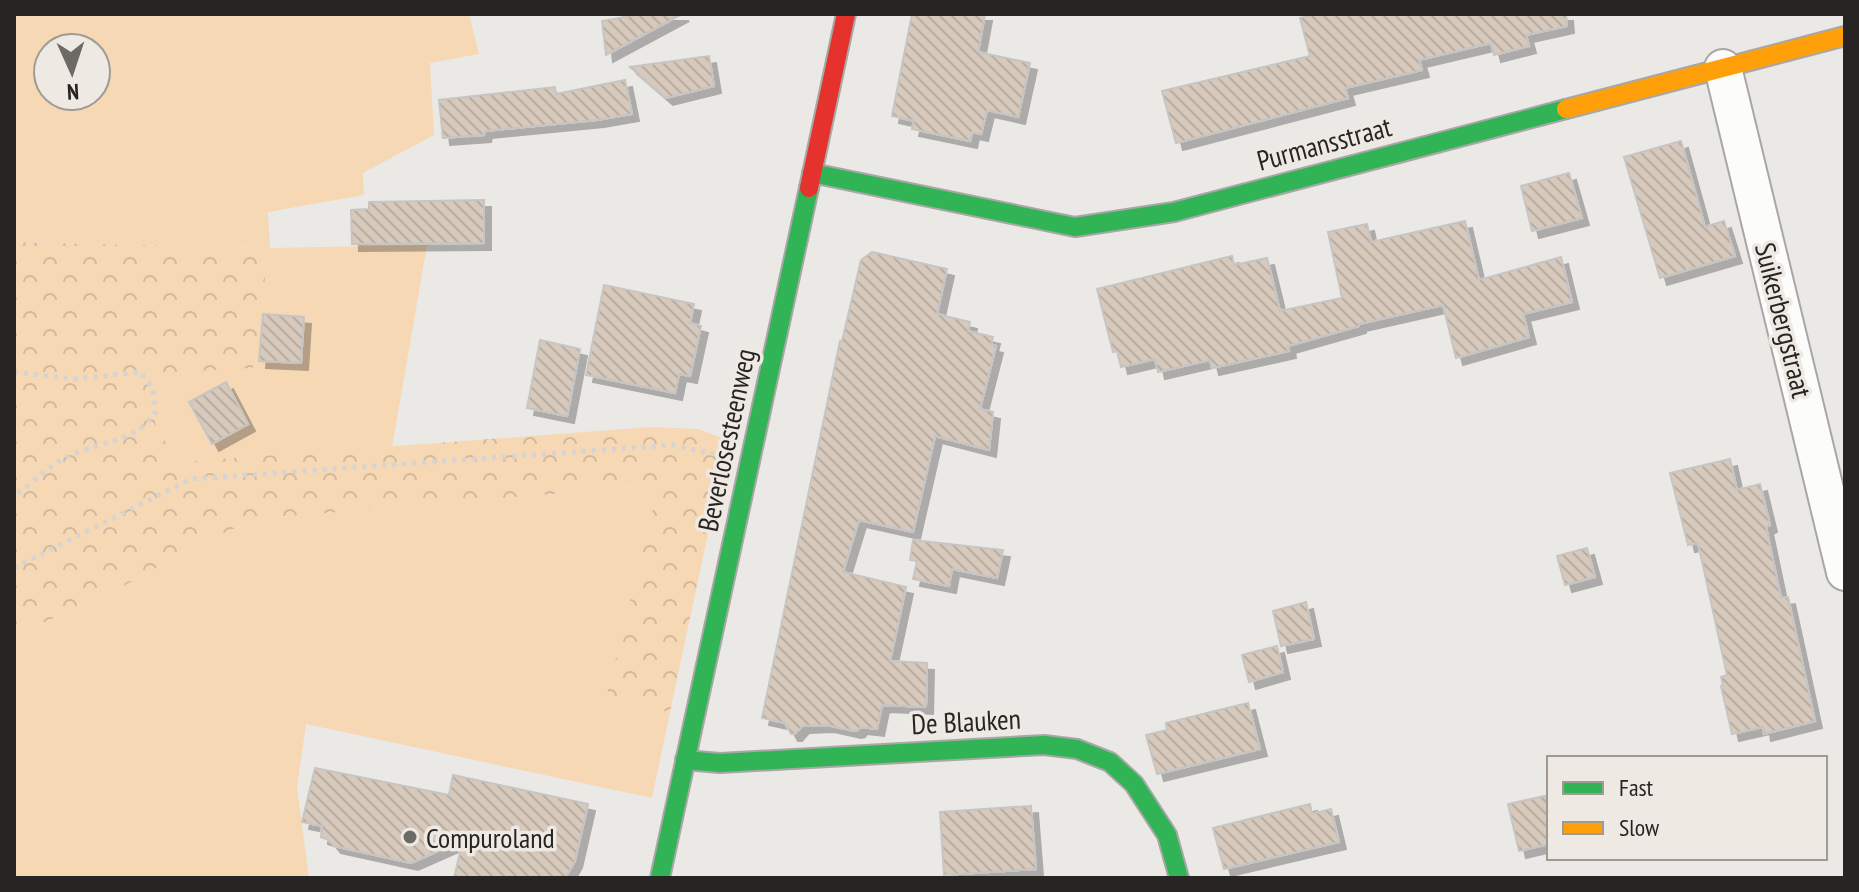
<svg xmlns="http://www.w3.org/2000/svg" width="1859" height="892" font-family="'PT Sans Narrow',sans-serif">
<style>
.green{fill:#f6d8b5;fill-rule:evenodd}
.forest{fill:url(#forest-crowns)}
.building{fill:url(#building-back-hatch);stroke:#c7c5c3;stroke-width:2;filter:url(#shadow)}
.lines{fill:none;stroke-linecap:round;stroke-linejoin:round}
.street-casing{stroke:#a8a7a5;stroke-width:40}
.fast-casing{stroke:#a8a7a5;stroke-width:22}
.slow-casing{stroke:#a8a7a5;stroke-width:22}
.jam-casing{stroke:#a8a7a5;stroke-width:22}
.path{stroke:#d5d4d3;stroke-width:5;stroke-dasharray:4 6;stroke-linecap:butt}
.street{stroke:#fcfcfb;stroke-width:36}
.fast{stroke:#30b455;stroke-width:18}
.slow{stroke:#ff9f0a;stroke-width:18}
.jam{stroke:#e5322d;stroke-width:18}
.poi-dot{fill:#6c6a67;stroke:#eee9e3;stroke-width:3}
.labels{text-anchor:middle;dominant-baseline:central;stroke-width:7;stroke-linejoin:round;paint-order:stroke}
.street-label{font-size:28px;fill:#272523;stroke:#eee9e3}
.poi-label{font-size:28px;fill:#272523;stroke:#eee9e3;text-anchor:start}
</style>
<defs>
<pattern id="forest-crowns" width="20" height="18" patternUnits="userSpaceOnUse" patternTransform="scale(2)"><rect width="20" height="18" fill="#f6d8b5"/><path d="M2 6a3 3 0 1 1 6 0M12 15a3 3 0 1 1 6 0" fill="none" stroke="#d3b99b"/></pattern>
<pattern id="building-back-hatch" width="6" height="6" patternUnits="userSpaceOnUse" patternTransform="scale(2)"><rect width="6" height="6" fill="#d7cabc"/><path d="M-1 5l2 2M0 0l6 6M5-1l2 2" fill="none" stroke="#b9ada1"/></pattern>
<filter id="shadow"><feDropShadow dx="7" dy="7" stdDeviation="0" flood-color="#0004"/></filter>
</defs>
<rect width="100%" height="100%" fill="#ebe9e6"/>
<g class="green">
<path d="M14 14H469L479 54 430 63 434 135 363 173 364 195 268 212 270 248 427 245 392 448 182 462 157 431 146 374 269 248 14 242ZM48 48H96V96H48Z"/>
<path d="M660 485 605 701 670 712 652 798 306 724 297 787 309 878H14V635L103 597 210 539 256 519Z"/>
</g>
<path class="forest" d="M14 242 269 248 253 368 146 374 157 431 182 462 651 427 698 429 728 440 670 712 605 701 659 485 256 519 210 539 103 597 14 635Z"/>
<g class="building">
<path d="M641 14H682L606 55 602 21Z"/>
<path d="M912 14H985L978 52 1030 63 1018 117 987 110 981 134 972 132 970 141 912 129 914 121 892 116Z"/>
<path d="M1317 14H1566L1567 26 1526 35 1529 46 1494 55 1491 43 1419 60 1422 70 1345 88 1348 98 1176 143 1162 91 1310 56 1300 18Z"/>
<path d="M709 56 714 86 666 98 630 67Z"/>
<path d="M625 80 632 114 597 120 485 131 484 135 443 138 439 100 555 87 556 94Z"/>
<path d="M1681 141 1705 227 1724 221 1735 256 1660 278 1624 157Z"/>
<path d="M1569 173 1582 218 1532 231 1521 186Z"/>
<path d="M484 200V243L352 244 351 210 369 209V202Z"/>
<path d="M1465 221 1479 280 1561 257 1572 302 1523 314 1529 337 1456 358 1443 305 1359 324V326L1288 346 1289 351 1212 368 1210 360 1158 372 1155 359 1121 367 1117 351 1113 352 1097 289 1232 256 1234 265 1267 258 1280 311 1342 298 1328 232 1367 224 1371 242Z"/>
<path d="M872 252 947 269 937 314 970 322 968 331 993 337 991 345 996 346 980 409 993 412 989 450 935 436 913 532 859 520 843 572 906 587 890 661 927 663 926 707 882 705 877 729 860 727 858 730 854 731 827 725 802 726 795 734H791L785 723 762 718 840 341H842L861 260Z"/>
<path d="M604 285 694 304 690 323 701 326 690 376 679 374 675 393 586 375Z"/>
<path d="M263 314 304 317 301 363 259 361Z"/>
<path d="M540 340 580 349 567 416 527 408Z"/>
<path d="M226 382 248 424 212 444 189 402Z"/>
<path d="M1730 459 1737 490 1760 484 1770 525 1766 527 1781 598 1788 597 1815 721 1764 734 1763 727 1732 734 1721 686 1723 685 1721 677 1727 675 1698 543 1688 545 1670 473Z"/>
<path d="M913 540 1003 550 997 578 952 569 949 586 913 579 917 561 910 560Z"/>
<path d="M1587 548 1595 577 1565 585 1557 556Z"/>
<path d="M1306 602 1314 639 1281 646 1273 611Z"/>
<path d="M1277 646 1283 672 1249 682 1242 655Z"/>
<path d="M1248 703 1260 749 1157 774 1146 735 1167 730 1166 723Z"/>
<path d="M315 768 449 795 453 775 588 804 575 861 565 878H454L463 840 411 863 334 846 329 840 321 837 322 826 302 822Z"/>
<path d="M1549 795V844L1519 851 1508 804Z"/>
<path d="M1310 804 1312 814 1331 809 1339 842 1224 869 1213 828Z"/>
<path d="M1031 806 1036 869 944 875 940 812Z"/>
</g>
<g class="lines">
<g class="street-casing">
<path id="street" d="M1723 68 1845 572"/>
</g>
<g class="fast-casing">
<g id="fast">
<path d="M812 173 1075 227 1174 212 1566 109"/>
<path d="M685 760 720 763 1044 745 1077 749 1110 762 1134 784 1167 835 1179 878"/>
<path d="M660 878 809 188"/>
</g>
</g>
<g class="slow-casing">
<path id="slow" d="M1566 109 1845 36"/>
</g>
<g class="jam-casing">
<path id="jam" d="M809 188 846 14"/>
</g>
<g class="path">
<path d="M14 372 74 379 140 372 153 389 155 414C132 443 103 441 71 455 51 464 32 483 14 496"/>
<path d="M14 568 191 479 672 445 714 454"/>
</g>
<use href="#street" class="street"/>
<use href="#fast" class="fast"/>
<use href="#slow" class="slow"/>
<use href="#jam" class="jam"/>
</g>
<circle class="poi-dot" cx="410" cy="837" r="8"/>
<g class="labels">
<g class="street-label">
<text transform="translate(1324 143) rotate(-15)">Purmansstraat</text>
<text transform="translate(1784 320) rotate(76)">Suikerbergstraat</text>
<text transform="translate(726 440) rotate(-78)">Beverlosesteenweg</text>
<text transform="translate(966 721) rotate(-3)">De Blauken</text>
</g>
<g class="poi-label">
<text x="426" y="837">Compuroland</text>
</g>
</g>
<rect width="1859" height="892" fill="none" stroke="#272523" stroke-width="32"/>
<rect x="1547" y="756" width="280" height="104" fill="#eee9e3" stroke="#9e9b96" stroke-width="2"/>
<rect x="1563" y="782" width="40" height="12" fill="#30b455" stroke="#9e9b96" stroke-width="2"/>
<text x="1619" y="796" font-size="24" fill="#272523">Fast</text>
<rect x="1563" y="822" width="40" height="12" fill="#ff9f0a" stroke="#9e9b96" stroke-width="2"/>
<text x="1619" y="836" font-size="24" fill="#272523">Slow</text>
<g transform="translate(72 72) rotate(177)"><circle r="38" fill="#eee9e3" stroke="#9e9b96" stroke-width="2"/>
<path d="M0-6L14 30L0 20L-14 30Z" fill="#6c6a67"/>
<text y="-12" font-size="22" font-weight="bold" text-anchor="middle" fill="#272523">N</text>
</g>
</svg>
